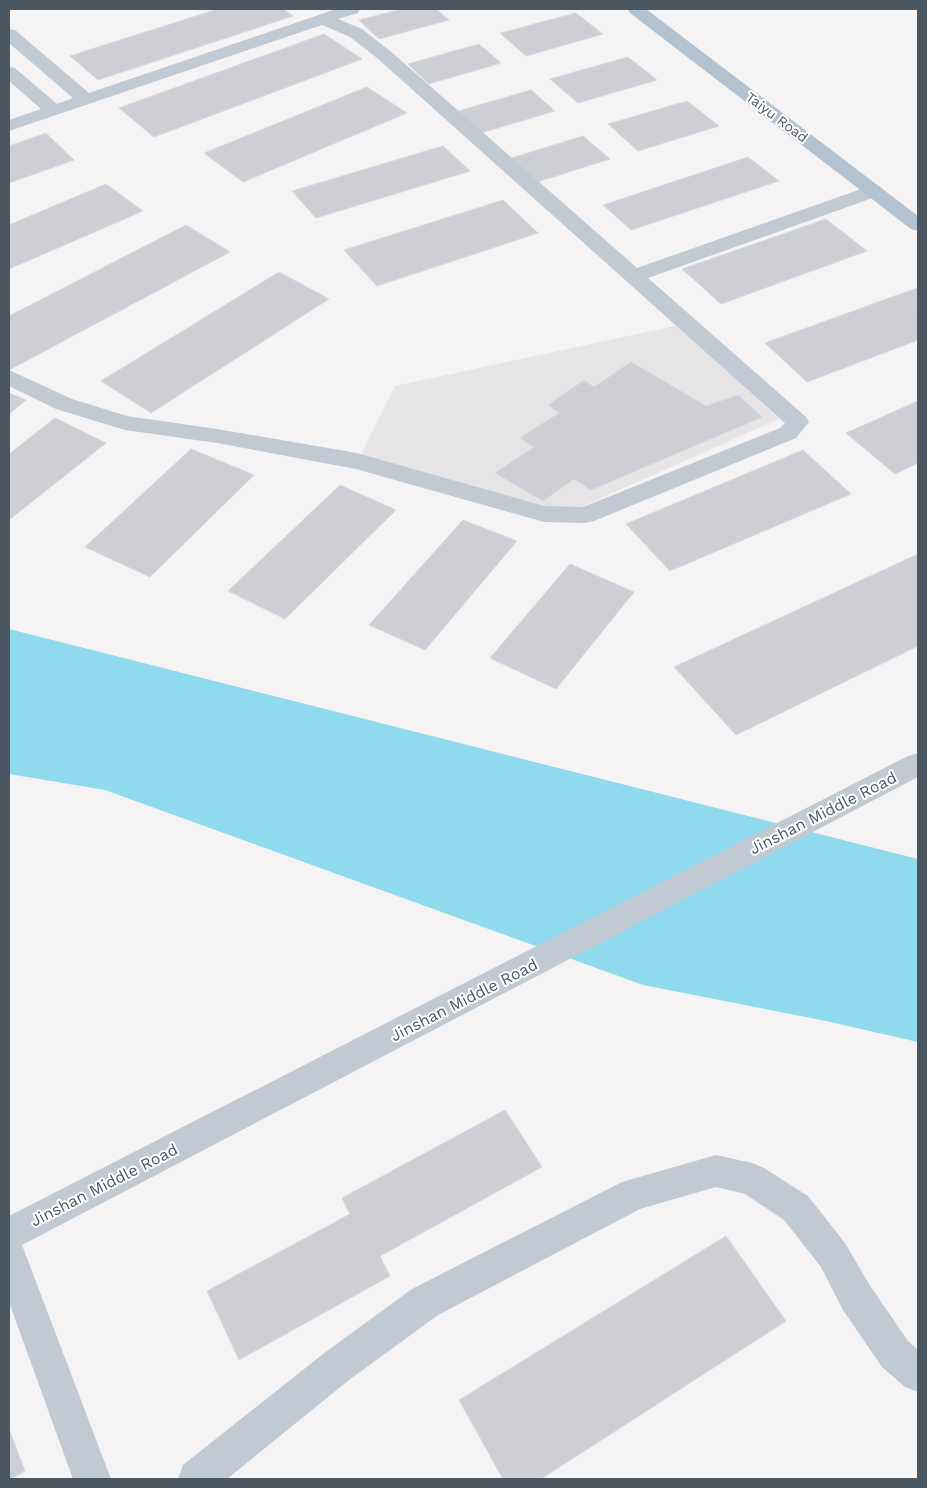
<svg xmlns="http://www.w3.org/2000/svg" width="927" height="1488" font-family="'Work Sans',sans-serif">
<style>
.education{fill:#e6e4e5}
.water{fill:#90daee}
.building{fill:#cdcfd5;stroke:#d7d9de}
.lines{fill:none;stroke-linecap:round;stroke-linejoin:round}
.minor{fill:#c1cad2;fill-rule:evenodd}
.major{fill:#b3c2d1;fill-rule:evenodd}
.labels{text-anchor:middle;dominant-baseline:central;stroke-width:4;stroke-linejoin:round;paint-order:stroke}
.far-street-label{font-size:14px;fill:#4a5661;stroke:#fff}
.street-label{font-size:16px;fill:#4a5661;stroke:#fff}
</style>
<rect width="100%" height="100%" fill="#f5f3f3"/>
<path class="education" d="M680 325 779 419 581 507H547L361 454 395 386Z"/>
<path class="water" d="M9 629 918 859V1042L826 1021 643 985 105 790 9 774Z"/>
<g class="building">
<path d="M218 9H283L293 16 98 80 70 56Z"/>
<path d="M402 9H436L449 20 379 39 359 20Z"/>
<path d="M576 13 603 34 526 56 500 33Z"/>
<path d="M324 34 362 59 154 137 119 108Z"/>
<path d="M479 44 501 63 429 84 408 64Z"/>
<path d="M628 57 657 80 578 103 550 79Z"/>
<path d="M367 87 407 113 243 182 204 153Z"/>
<path d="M531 90 555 111 481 133 458 111Z"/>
<path d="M687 101 719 126 638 151 608 124Z"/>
<path d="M46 133 74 160 9 183V146Z"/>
<path d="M583 136 610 159 534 183 508 159Z"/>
<path d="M443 146 470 171 316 218 292 191Z"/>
<path d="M748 157 779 181 631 230 603 205Z"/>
<path d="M106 184 143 211 9 269V225Z"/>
<path d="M503 200 538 233 377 286 344 250Z"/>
<path d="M826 219 867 251 721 304 682 269Z"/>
<path d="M186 225 230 252 9 370V316Z"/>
<path d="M279 272 329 299 151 413 101 381Z"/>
<path d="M917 288 918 340 807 382 765 343Z"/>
<path d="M631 362 706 406 738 395 762 417 591 490 574 479 543 501 495 473 534 447 520 438 559 413 548 405 584 380 594 387Z"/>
<path d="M9 393 26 400 9 414Z"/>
<path d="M918 401V463L895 474 846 433Z"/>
<path d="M55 418 106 443 9 520V454Z"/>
<path d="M191 449 254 475 150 577 85 547Z"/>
<path d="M803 450 851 494 670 571 626 524Z"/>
<path d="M340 485 396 510 285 619 228 591Z"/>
<path d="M463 520 517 541 425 650 369 625Z"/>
<path d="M918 554V646L736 735 674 667Z"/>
<path d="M570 564 634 592 556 689 490 658Z"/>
<path d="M505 1110 542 1167 380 1256 390 1276 239 1360 207 1291 350 1214 342 1198Z"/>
<path d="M726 1236 786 1321 541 1479H503L459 1400Z"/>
<path d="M9 1429 25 1471 11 1479H9Z"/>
</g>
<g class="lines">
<g class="minor">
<path d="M336 9H360L358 13 338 19 362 29 389 50 637 268 867 187 874 185 881 187 884 191 881 195 648 278 806 417 809 422 796 438 594 521 585 523 544 522 356 469 217 443 125 430 56 409 9 386V370L72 399 127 416 217 429 357 453 544 506 583 507 780 428 785 423 377 58 350 37 322 25 9 131V120L41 109 9 81V67L15 68 57 104 73 98 9 43V29L15 30 89 93Z"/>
<path d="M918 753V777L22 1245 111 1479H73L9 1302V1216L908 756Z"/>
<path d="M716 1155 752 1163 764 1168 808 1196 845 1243 869 1284 908 1341 918 1350V1392L905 1387 882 1367 843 1310 821 1267 784 1220 745 1194 716 1187 640 1209 438 1315 349 1380 227 1479H178L183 1465 323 1354 412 1289 622 1182Z"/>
</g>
<path class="major" d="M628 9H646L918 216V231L911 229 630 13Z"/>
</g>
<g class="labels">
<g class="far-street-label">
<text transform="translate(777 117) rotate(37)">Taiyu Road</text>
</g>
<g class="street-label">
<text transform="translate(823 813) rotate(-27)">Jinshan Middle Road</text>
<text transform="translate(464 1000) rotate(-27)">Jinshan Middle Road</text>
<text transform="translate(104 1185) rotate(-27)">Jinshan Middle Road</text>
</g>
</g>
<rect width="927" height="1488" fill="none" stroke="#4a5661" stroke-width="20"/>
</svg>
